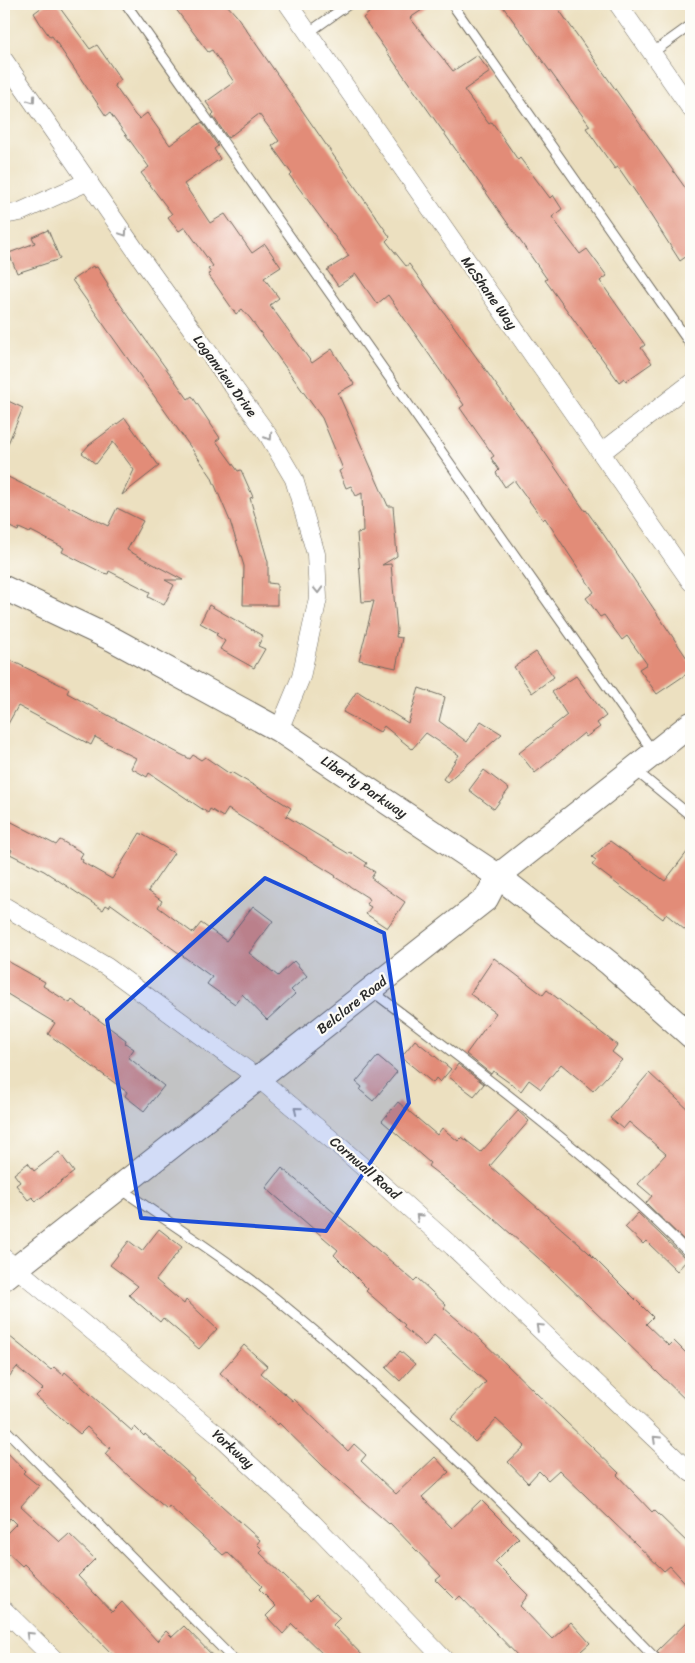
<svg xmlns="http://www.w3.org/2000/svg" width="695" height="1663" font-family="Sriracha,sans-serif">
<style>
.building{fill:#e28c78}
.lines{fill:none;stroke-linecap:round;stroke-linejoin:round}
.lane-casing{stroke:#6f6a5f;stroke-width:11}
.street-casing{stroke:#6f6a5f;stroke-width:19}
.secondary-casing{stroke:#6f6a5f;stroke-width:26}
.lane{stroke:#fff;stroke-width:9}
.street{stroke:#fff;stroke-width:18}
.secondary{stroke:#fff;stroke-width:24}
.oneway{stroke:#a0a0a0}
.marked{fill:#1d4ed8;fill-opacity:0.2;stroke:#1d4ed8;stroke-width:4;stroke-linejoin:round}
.labels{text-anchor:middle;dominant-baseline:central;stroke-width:4.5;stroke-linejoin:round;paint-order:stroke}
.street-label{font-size:14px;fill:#2b2b2b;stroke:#fdfcf7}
</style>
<rect width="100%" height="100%" fill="#fdfcf7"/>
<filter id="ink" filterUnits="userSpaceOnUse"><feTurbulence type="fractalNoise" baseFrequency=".02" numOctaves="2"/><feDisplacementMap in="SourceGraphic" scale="10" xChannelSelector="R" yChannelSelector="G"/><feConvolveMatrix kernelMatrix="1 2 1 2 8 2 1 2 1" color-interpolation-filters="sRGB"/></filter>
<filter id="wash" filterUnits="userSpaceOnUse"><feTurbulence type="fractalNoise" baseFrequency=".0096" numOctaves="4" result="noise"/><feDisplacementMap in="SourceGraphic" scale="20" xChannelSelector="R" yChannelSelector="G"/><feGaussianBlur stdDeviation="1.12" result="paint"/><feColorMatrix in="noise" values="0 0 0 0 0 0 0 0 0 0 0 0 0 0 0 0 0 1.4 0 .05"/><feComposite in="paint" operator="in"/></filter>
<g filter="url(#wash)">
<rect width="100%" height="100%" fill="#ece0c0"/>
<g id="blocks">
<g class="building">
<path d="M46 4H57L90 49 97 45 121 80 114 85 135 115 139 119 147 113 170 145 202 122 218 146 214 149 220 159 184 184 210 223 225 214 252 253 265 244 281 267 264 278 279 298 270 305 312 363 332 349 354 384 338 393 388 506H393L397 556 382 565 391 564 397 630 396 637 402 638 396 668 359 660 374 601 362 602 357 533 363 532 362 493 356 496 351 486 346 488 339 471 343 469 322 418 250 318 242 309 236 314 208 274 211 273 208 269 213 266 185 227 179 231 168 217 172 214 141 173 149 167 110 113 106 116 52 36 50 37 40 23 34 13Z"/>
<path d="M172 4H226L236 15 390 237 386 241 406 266 409 264 539 444 585 511 586 510 604 535 691 664V671L657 694 639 669 647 664 627 636 622 640 604 615 600 617 586 598 594 592 545 518 543 520 514 480 505 487 496 473 499 470 491 458 494 456 460 408 464 405 388 295 377 304 356 274 338 286 327 270 349 256 290 176 292 174 272 146 279 141 259 114 228 138 212 115 214 113 206 102 234 82 212 50 208 52Z"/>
<path d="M379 4H431L410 18 453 71 477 55 490 72 464 90 489 124 492 122 518 160 520 158 550 198 553 195 562 209 552 217 580 254 587 249 607 276 600 281 645 345 641 348 652 363 626 381 624 378 619 382 545 280 547 279 363 18Z"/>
<path d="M501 4H555L691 196V253L680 261 639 197 618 167 615 169 586 128 590 126Z"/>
<path d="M48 230 60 259 17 273 9 253 35 243 32 237Z"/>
<path d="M93 266 94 268 97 267 108 284 107 286 188 399 192 396 220 438 216 441 238 471 241 470 253 497 250 498 268 562V583L277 584V605H243L244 566 230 521 211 476 72 280Z"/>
<path d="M4 399 23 408 4 453Z"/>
<path d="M125 418 159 466 122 495 134 470 113 442 96 464 82 453 89 445Z"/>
<path d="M4 475 108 526 117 508 143 521 127 550 183 580H165L174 585 164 605 148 597 150 592 109 571 108 574 103 573 62 552 64 548 31 531 30 533 19 528 18 531 4 524Z"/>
<path d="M209 605 263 636 258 646 265 649 254 668 220 649 225 641 216 635 218 633 200 623Z"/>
<path d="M536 652 554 677 532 693 514 667Z"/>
<path d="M4 657 69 689 67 693 180 754 190 759 193 755 201 760 205 757 230 774 231 772 272 796 291 808 286 816 349 854 350 852 367 863 365 866 375 872 371 878 405 902 399 911 387 928 366 914 371 907 366 904 370 899 335 877 336 876 228 809 223 817 210 809 208 813 149 773 147 777 131 768 136 758 95 737 91 745 18 706 4 731Z"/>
<path d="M576 676 606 716 597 723 600 727 586 737 584 733 535 773 519 753 567 715 552 692Z"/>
<path d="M419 688 445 697 439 721 467 742 481 721 502 734 447 782 443 779 459 755 426 733 412 749 384 726 380 732 343 712 357 691 408 723Z"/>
<path d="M484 770 509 789 494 809 469 790Z"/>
<path d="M4 818 56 845 60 840 83 853 80 858 83 860 82 862 112 879 140 833 174 853 148 891 162 901 158 907 193 933 201 923 226 941 253 906 273 921 249 953 278 976 294 961 307 976 291 990 295 994 267 1020 242 994 235 1004 207 984 212 977 111 904 109 907 106 905 103 910 44 871 10 854 12 850 4 846Z"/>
<path d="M610 841 665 881 691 847V935L666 914 663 919 592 865 596 860 592 857Z"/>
<path d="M494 958 543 995 547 990 617 1045 612 1052 622 1060 593 1091 561 1064 541 1089 529 1080 521 1091 493 1071 491 1074 466 1054 496 1013 470 994Z"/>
<path d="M4 959 45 982 43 986 70 1003 72 1000 126 1040 125 1043 134 1049 128 1057 164 1086 144 1111 125 1096 127 1092 48 1034 55 1023 4 992Z"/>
<path d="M415 1040 451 1069 440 1082 436 1078 433 1083 401 1057Z"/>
<path d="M378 1056 397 1072 373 1101 360 1090 362 1087 356 1082Z"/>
<path d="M458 1064 484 1084 474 1096 449 1077Z"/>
<path d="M649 1073 691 1112V1247L646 1203 652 1196 638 1184 666 1154 629 1122 623 1129 610 1118Z"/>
<path d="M398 1102 437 1135 442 1128 458 1141 462 1137 481 1152 518 1111 529 1121 490 1166 587 1251 653 1317 646 1324 669 1346 674 1341 691 1358V1405L554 1272 477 1204 428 1166 430 1163 382 1121Z"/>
<path d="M59 1152 74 1172 36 1201 32 1197 28 1200 16 1185 20 1182 14 1174 28 1163 34 1171Z"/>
<path d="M282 1168 414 1281 417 1278 446 1305 444 1308 480 1339 619 1473 617 1475 652 1512 654 1510 691 1546V1589L670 1566 664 1571 559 1470 548 1480 539 1471 528 1483 508 1462 525 1446 496 1419 475 1442 451 1419 486 1382 434 1335 425 1346 403 1327 405 1325 366 1291 368 1289 334 1255 338 1250 266 1188Z"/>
<path d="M638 1213 687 1260 677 1271 646 1241 643 1244 625 1227Z"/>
<path d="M159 1229 182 1247 156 1280 184 1304 186 1300 217 1329 199 1349 163 1318 160 1322 129 1295 138 1286 110 1265 129 1241 142 1251Z"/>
<path d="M4 1332 51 1370 54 1367 63 1375 65 1372 132 1431 135 1427 144 1436 145 1434 194 1478 193 1480 260 1540 257 1544 263 1550 260 1553 310 1601 316 1595 340 1618 333 1625 366 1659H328L292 1624 283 1634 266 1616 276 1606 259 1589 262 1586 227 1552 223 1555 169 1506 167 1509 130 1477 105 1454 110 1448 87 1427 80 1434 54 1412 36 1396 43 1389 17 1367 4 1383Z"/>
<path d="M244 1345 267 1366 261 1373 293 1401 294 1399 348 1451 354 1444 366 1455 361 1461 396 1494 435 1457 449 1472 422 1497 452 1528 481 1500 519 1538 495 1562 528 1595 520 1606 552 1639 571 1622 590 1643 572 1659H521L460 1596 456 1600 436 1580 441 1576 390 1523 389 1524 323 1466 279 1423 278 1425 220 1373Z"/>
<path d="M400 1351 415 1364 400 1381 386 1368Z"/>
<path d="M4 1449 25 1471 23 1473 39 1486 21 1506 60 1542 69 1534 95 1559 78 1576 112 1612 122 1602 157 1641 166 1631 172 1637 184 1626 216 1659H117L24 1564 22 1566 4 1549V1536L16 1524 10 1518 4 1525Z"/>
<path d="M691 1618V1659H662L657 1651Z"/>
</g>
</g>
</g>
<g filter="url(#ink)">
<use href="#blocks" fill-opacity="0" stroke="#6f6a5f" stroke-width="1"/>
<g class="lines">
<g class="lane-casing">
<g id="lane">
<path d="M126 4 654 753"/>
<path d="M452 4 691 345"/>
<path d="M308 33 349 4"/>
<path d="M652 53 691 25"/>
<path d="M635 770 691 816"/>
<path d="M372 991C482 1074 594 1157 691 1255"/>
<path d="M121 1189C172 1225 227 1259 275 1298 411 1409 534 1533 656 1659"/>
<path d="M4 1428 233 1659"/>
</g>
</g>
<g class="street-casing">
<g id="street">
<path d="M288 4 691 582"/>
<path d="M618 4 691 109"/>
<path d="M4 60 145 264 268 435 294 479 316 554 318 598 301 677 279 730"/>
<path d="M4 215 20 212 89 181"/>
<path d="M601 453 691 383"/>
<path d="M4 906 107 967 258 1078 337 1144 453 1247 691 1473"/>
<path d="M4 1258 218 1435 313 1523 444 1659"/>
<path d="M4 1610 54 1659"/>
</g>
</g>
<g class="secondary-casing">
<g id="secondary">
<path d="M4 588 114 640 279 730 498 876 609 963 691 1036"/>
<path d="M4 1278 486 899 498 876 691 724"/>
</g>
</g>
<use href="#lane" class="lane"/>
<use href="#street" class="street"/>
<use href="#secondary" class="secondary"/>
</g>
<defs><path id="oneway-chevron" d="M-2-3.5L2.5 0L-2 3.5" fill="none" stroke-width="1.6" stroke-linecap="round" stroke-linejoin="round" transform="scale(1.25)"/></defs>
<g class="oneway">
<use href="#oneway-chevron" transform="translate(32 100) rotate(55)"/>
<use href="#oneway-chevron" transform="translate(124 233) rotate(56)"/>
<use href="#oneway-chevron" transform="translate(269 437) rotate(57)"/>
<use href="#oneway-chevron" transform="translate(318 590) rotate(88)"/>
<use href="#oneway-chevron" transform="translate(297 1110) rotate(-141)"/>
<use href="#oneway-chevron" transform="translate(419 1217) rotate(-138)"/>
<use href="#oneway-chevron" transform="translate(539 1327) rotate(-137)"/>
<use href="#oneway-chevron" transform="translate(656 1439) rotate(-136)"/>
<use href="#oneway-chevron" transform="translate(29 1635) rotate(-136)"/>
</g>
</g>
<path class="marked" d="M265 878 384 933 409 1103 326 1231 141 1218 107 1020Z"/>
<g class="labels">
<g class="street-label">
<text transform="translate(489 293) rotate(55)">McShane Way</text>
<text transform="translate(225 376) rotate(54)">Loganview Drive</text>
<text transform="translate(364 787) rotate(34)">Liberty Parkway</text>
<text transform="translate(352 1005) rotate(-38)">Belclare Road</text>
<text transform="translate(365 1168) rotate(41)">Cornwall Road</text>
<text transform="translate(233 1449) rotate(42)">Yorkway</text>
</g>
</g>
<rect width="695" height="1663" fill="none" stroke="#fdfcf7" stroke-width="20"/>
</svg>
